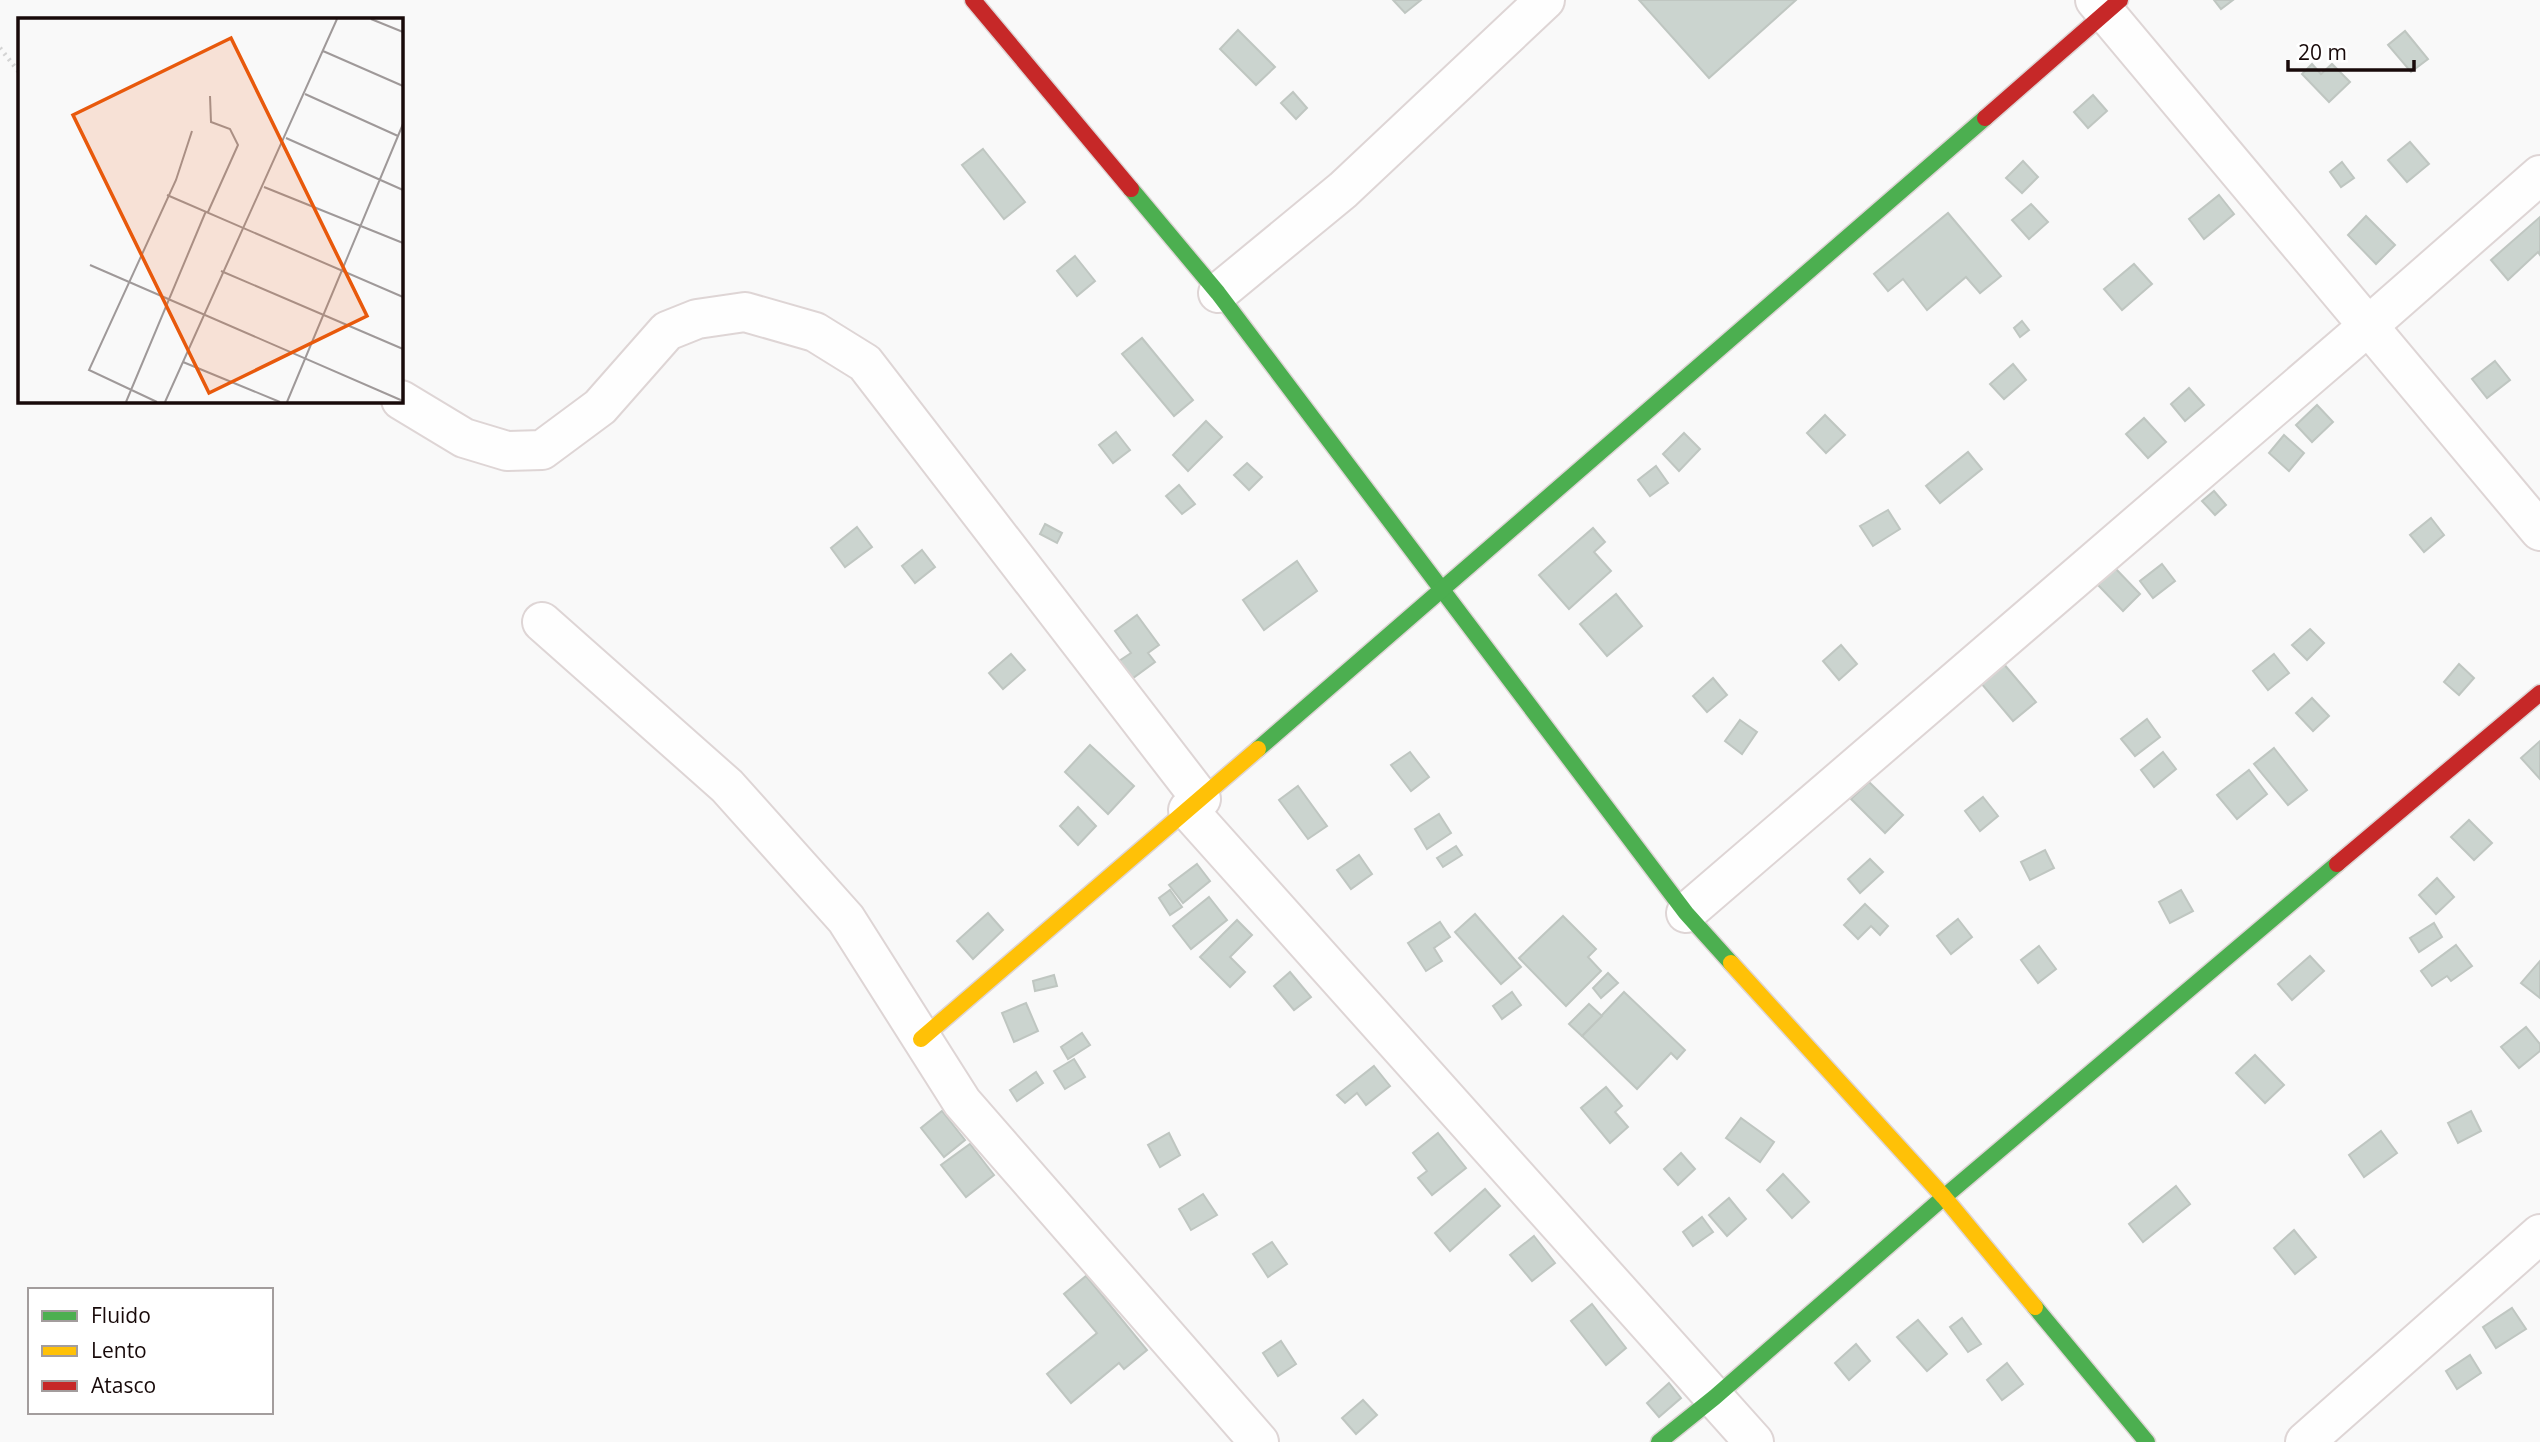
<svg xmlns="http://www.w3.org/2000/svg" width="2540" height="1442" font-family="'Open Sans',sans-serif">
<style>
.building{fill:#cbd4cf;stroke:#bfc6c1;stroke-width:2}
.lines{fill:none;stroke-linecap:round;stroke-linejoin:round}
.street-casing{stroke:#ded5d5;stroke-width:42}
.fast-casing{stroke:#ded5d5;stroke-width:19}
.slow-casing{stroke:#ded5d5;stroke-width:19}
.jam-casing{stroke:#ded5d5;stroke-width:19}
.path{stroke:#d4d4d4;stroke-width:4.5;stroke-dasharray:2 5;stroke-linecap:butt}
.street{stroke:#fefefe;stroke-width:38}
.fast{stroke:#4caf50;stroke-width:16}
.slow{stroke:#ffc107;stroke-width:16}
.jam{stroke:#c62828;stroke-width:16}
.inset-road{fill:none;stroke:#9f9999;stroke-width:2}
.view{fill:#e8590c;fill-opacity:0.15;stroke:#e8590c;stroke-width:3.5}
.inset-edge{fill:none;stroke:#180a0a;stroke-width:3.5}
</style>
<rect width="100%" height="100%" fill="#f9f9f9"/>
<g class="building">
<path d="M1393 0H1421L1405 13Z"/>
<path d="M1639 0H1796L1709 78Z"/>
<path d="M2214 0H2233L2221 9Z"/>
<path d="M1238 30 1275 67 1256 85 1220 49Z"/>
<path d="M2405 31 2428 59 2411 72 2388 45Z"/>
<path d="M2312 64 2321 74 2332 64 2350 82 2329 102 2302 74Z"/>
<path d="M1293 92 1307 108 1296 119 1281 103Z"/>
<path d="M2093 95 2107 111 2088 128 2074 112Z"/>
<path d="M2410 142 2429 164 2407 182 2388 160Z"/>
<path d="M983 149 1025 202 1004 219 962 165Z"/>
<path d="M2023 161 2038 177 2022 193 2006 178Z"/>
<path d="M2342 162 2354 178 2341 187 2330 172Z"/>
<path d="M2219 195 2234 214 2204 239 2189 219Z"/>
<path d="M2031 204 2048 222 2029 239 2012 220Z"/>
<path d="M1948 213 2001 276 1980 293 1966 277 1927 310 1903 279 1888 291 1874 274Z"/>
<path d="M2366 216 2395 245 2376 264 2348 235Z"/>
<path d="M2540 217V255L2538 252 2508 280 2491 260Z"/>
<path d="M1075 256 1095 281 1077 296 1057 271Z"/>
<path d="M2134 264 2152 284 2122 310 2104 289Z"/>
<path d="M2022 321 2029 330 2020 337 2014 328Z"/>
<path d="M1142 338 1193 400 1174 416 1122 354Z"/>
<path d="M2495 361 2510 380 2487 398 2472 379Z"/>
<path d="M2013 364 2026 380 2004 399 1990 384Z"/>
<path d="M2189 388 2204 405 2185 421 2171 404Z"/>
<path d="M2317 405 2333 422 2312 442 2296 425Z"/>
<path d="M1825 415 1845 435 1826 453 1807 433Z"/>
<path d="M2144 418 2166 442 2148 458 2126 434Z"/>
<path d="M1206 421 1222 437 1188 471 1173 455Z"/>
<path d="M1116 432 1130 450 1113 463 1099 445Z"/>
<path d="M1684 433 1700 449 1679 471 1663 454Z"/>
<path d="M2284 435 2304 453 2289 471 2269 453Z"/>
<path d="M1968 452 1982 469 1940 503 1926 486Z"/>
<path d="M1247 463 1262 477 1249 490 1234 475Z"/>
<path d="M1656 466 1668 483 1650 496 1638 480Z"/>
<path d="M1179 485 1195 504 1182 514 1166 496Z"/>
<path d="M2214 491 2226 505 2215 515 2202 501Z"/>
<path d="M1888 510 1900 529 1873 546 1860 526Z"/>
<path d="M2431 518 2444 535 2424 552 2410 535Z"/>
<path d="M1045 524 1062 533 1057 543 1040 534Z"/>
<path d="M857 527 872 547 845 567 831 548Z"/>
<path d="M1593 528 1605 542 1594 552 1611 571 1569 609 1539 575Z"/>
<path d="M922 550 935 567 915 583 902 566Z"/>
<path d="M1297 561 1317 591 1264 630 1243 600Z"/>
<path d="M2162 564 2175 581 2153 598 2140 581Z"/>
<path d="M2115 568 2140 594 2123 611 2098 585Z"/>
<path d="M1616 594 1642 626 1607 656 1580 624Z"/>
<path d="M1137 615 1159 645 1148 653 1155 662 1129 681 1116 663 1131 653 1115 631Z"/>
<path d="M2310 629 2324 643 2307 660 2292 645Z"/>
<path d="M1841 645 1857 664 1839 680 1823 661Z"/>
<path d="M1011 654 1025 670 1003 689 989 673Z"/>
<path d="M2274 654 2289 673 2268 690 2253 671Z"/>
<path d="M2003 663 2036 702 2013 721 1980 682Z"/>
<path d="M2459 664 2474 678 2459 695 2444 682Z"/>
<path d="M1713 678 1727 695 1707 712 1693 696Z"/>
<path d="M2312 698 2329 716 2313 731 2296 713Z"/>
<path d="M2147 719 2160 737 2135 756 2121 739Z"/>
<path d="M1740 720 1757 732 1742 754 1725 741Z"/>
<path d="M2540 741V779L2521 758Z"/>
<path d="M1090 745 1134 786 1108 814 1065 772Z"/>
<path d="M2274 748 2307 790 2288 805 2254 764Z"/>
<path d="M1410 752 1429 777 1411 791 1391 765Z"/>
<path d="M2163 752 2176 769 2154 787 2141 770Z"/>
<path d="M2249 770 2267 794 2237 819 2217 795Z"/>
<path d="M1869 782 1903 815 1885 833 1851 799Z"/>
<path d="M1298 786 1327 826 1308 839 1279 800Z"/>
<path d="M1983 797 1998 816 1980 831 1965 811Z"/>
<path d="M1078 807 1096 826 1078 845 1060 826Z"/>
<path d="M1439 814 1451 833 1427 849 1415 829Z"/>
<path d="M2469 820 2492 843 2474 860 2451 837Z"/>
<path d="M1456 846 1462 855 1443 867 1437 858Z"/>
<path d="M2045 850 2054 868 2030 880 2021 862Z"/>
<path d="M1359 855 1372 874 1351 889 1337 870Z"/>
<path d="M1870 859 1883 872 1860 893 1848 879Z"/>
<path d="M1197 864 1210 881 1183 903 1169 885Z"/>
<path d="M2437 878 2454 897 2436 914 2419 895Z"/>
<path d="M1170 890 1182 907 1170 915 1159 898Z"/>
<path d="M2181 890 2193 911 2170 923 2159 902Z"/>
<path d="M1209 897 1227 920 1191 949 1173 926Z"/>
<path d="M1865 904 1888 926 1880 935 1871 926 1858 939 1844 925Z"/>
<path d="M988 913 1003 930 973 959 957 941Z"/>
<path d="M1475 914 1521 967 1501 984 1455 932Z"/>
<path d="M1563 916 1596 949 1588 957 1601 971 1566 1006 1519 958Z"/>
<path d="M1958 919 1972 937 1951 954 1937 936Z"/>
<path d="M1237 920 1252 935 1230 957 1245 972 1230 987 1200 957Z"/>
<path d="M1440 922 1450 937 1434 948 1442 961 1426 971 1408 943Z"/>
<path d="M2434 923 2442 937 2419 952 2410 938Z"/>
<path d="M2456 945 2472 966 2451 981 2447 976 2432 986 2421 971Z"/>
<path d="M2039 946 2056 969 2038 983 2021 960Z"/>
<path d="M2310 956 2324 971 2292 1000 2278 984Z"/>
<path d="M2540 961V998L2521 983Z"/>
<path d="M1290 972 1311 997 1294 1010 1274 986Z"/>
<path d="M1608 973 1618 983 1601 998 1593 988Z"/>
<path d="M1054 975 1057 986 1035 991 1033 981Z"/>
<path d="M1512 992 1521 1005 1502 1019 1493 1006Z"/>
<path d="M1624 992 1685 1050 1677 1059 1671 1053 1637 1089 1582 1036Z"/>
<path d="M1026 1003 1038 1031 1014 1042 1002 1013Z"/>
<path d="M1589 1004 1602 1016 1582 1036 1569 1024Z"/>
<path d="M2526 1027 2540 1044V1051L2519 1068 2501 1047Z"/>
<path d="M1082 1033 1090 1045 1068 1059 1061 1047Z"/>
<path d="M2255 1055 2284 1085 2265 1103 2236 1073Z"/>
<path d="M1074 1059 1085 1077 1065 1089 1054 1071Z"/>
<path d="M1374 1066 1390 1086 1366 1105 1357 1093 1345 1103 1337 1095Z"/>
<path d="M1036 1072 1043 1083 1017 1101 1010 1090Z"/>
<path d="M1606 1087 1622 1106 1615 1112 1628 1127 1610 1143 1581 1108Z"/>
<path d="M942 1111 965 1140 944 1157 921 1128Z"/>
<path d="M2471 1111 2481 1131 2458 1143 2448 1123Z"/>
<path d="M1741 1118 1774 1142 1760 1162 1726 1138Z"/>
<path d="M2381 1131 2397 1153 2364 1177 2349 1155Z"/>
<path d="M1169 1133 1180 1155 1160 1167 1148 1145Z"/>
<path d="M1438 1133 1466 1168 1432 1195 1418 1178 1427 1171 1413 1153Z"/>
<path d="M970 1144 994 1175 966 1197 941 1165Z"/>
<path d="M1681 1153 1695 1169 1678 1185 1664 1169Z"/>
<path d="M1783 1174 1809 1202 1792 1218 1767 1190Z"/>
<path d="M2176 1186 2190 1204 2143 1242 2129 1224Z"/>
<path d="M1485 1189 1500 1206 1450 1251 1435 1233Z"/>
<path d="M1203 1194 1217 1215 1191 1230 1179 1209Z"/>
<path d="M1729 1198 1746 1219 1727 1236 1709 1215Z"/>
<path d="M1702 1217 1713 1232 1693 1246 1683 1232Z"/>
<path d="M2294 1230 2316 1257 2295 1274 2274 1248Z"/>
<path d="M1534 1236 1555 1263 1532 1281 1510 1255Z"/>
<path d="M1272 1242 1287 1264 1268 1277 1253 1254Z"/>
<path d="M1086 1276 1147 1350 1124 1369 1119 1363 1071 1403 1047 1374 1097 1333 1064 1294Z"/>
<path d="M1592 1304 1626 1348 1606 1365 1571 1321Z"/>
<path d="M2512 1308 2526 1329 2496 1348 2483 1327Z"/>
<path d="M1962 1318 1981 1344 1968 1352 1950 1327Z"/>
<path d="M1918 1320 1947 1354 1927 1371 1897 1337Z"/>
<path d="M1281 1341 1296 1364 1278 1376 1263 1353Z"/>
<path d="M1856 1344 1870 1361 1849 1380 1835 1363Z"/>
<path d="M2470 1355 2481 1373 2457 1389 2446 1371Z"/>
<path d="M2007 1363 2023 1384 2002 1400 1987 1380Z"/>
<path d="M1669 1383 1681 1398 1659 1417 1647 1403Z"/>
<path d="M1363 1400 1377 1415 1356 1434 1342 1418Z"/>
</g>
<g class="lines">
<g class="street-casing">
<g id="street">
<path d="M2095 0 2540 531"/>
<path d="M1218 293 1343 190 1545 0"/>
<path d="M401 400 464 438 507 451 542 450 600 407 667 331 697 319 745 312 815 332 865 363 1201 799"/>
<path d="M542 622 727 786 846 919 962 1102 1259 1442"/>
<path d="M1188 810 1754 1442"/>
<path d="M1686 913 2368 326 2540 175"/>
<path d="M2305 1442 2540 1234"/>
</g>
</g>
<g class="fast-casing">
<g id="fast">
<path d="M1131 189 1218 293 1686 913 1731 963"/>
<path d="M1258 749 1985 118"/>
<path d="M2035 1307 2147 1442"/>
<path d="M1659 1442 1715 1397 1944 1197 2337 864"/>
</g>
</g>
<g class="slow-casing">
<g id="slow">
<path d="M1731 963 1944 1197 2035 1307"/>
<path d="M921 1039 1258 749"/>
</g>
</g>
<g class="jam-casing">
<g id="jam">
<path d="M973 0 1131 189"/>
<path d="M1985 118 2120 0"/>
<path d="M2337 864 2540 693"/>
</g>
</g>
<path class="path" d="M0 48 19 72"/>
<use href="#street" class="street"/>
<use href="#fast" class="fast"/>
<use href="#slow" class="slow"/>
<use href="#jam" class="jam"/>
</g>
<g transform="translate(18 18)">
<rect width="385" height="385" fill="#f9f9f9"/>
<path class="inset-road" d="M353 1 385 14M305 33 385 68M287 76 380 118M268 120 385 172M246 169 385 225M149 177 385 279M190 194 220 127 212 111 193 104 192 78M72 247 385 383M203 253 385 331M165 344 262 384M108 384 188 193M139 384 71 352 158 162 174 113M147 384 319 1M269 384 385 106"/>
<path class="view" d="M213 20 349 298 191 375 55 97Z"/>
<rect width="385" height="385" class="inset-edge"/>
</g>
<rect x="28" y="1288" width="245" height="126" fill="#ffffff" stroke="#a39d9d" stroke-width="2"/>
<rect x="42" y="1311" width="35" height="10" fill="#4caf50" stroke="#a39d9d" stroke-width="2"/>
<text x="91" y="1323" font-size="21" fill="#180a0a">Fluido</text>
<rect x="42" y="1346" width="35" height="10" fill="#ffc107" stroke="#a39d9d" stroke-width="2"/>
<text x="91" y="1358" font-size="21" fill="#180a0a">Lento</text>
<rect x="42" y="1381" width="35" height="10" fill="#c62828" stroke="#a39d9d" stroke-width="2"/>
<text x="91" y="1393" font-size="21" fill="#180a0a">Atasco</text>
<path d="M2288 60v10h126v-10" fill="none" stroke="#180a0a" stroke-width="3.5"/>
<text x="2298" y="60" font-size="21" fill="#180a0a" stroke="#ffffff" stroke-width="5" paint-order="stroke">20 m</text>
</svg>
